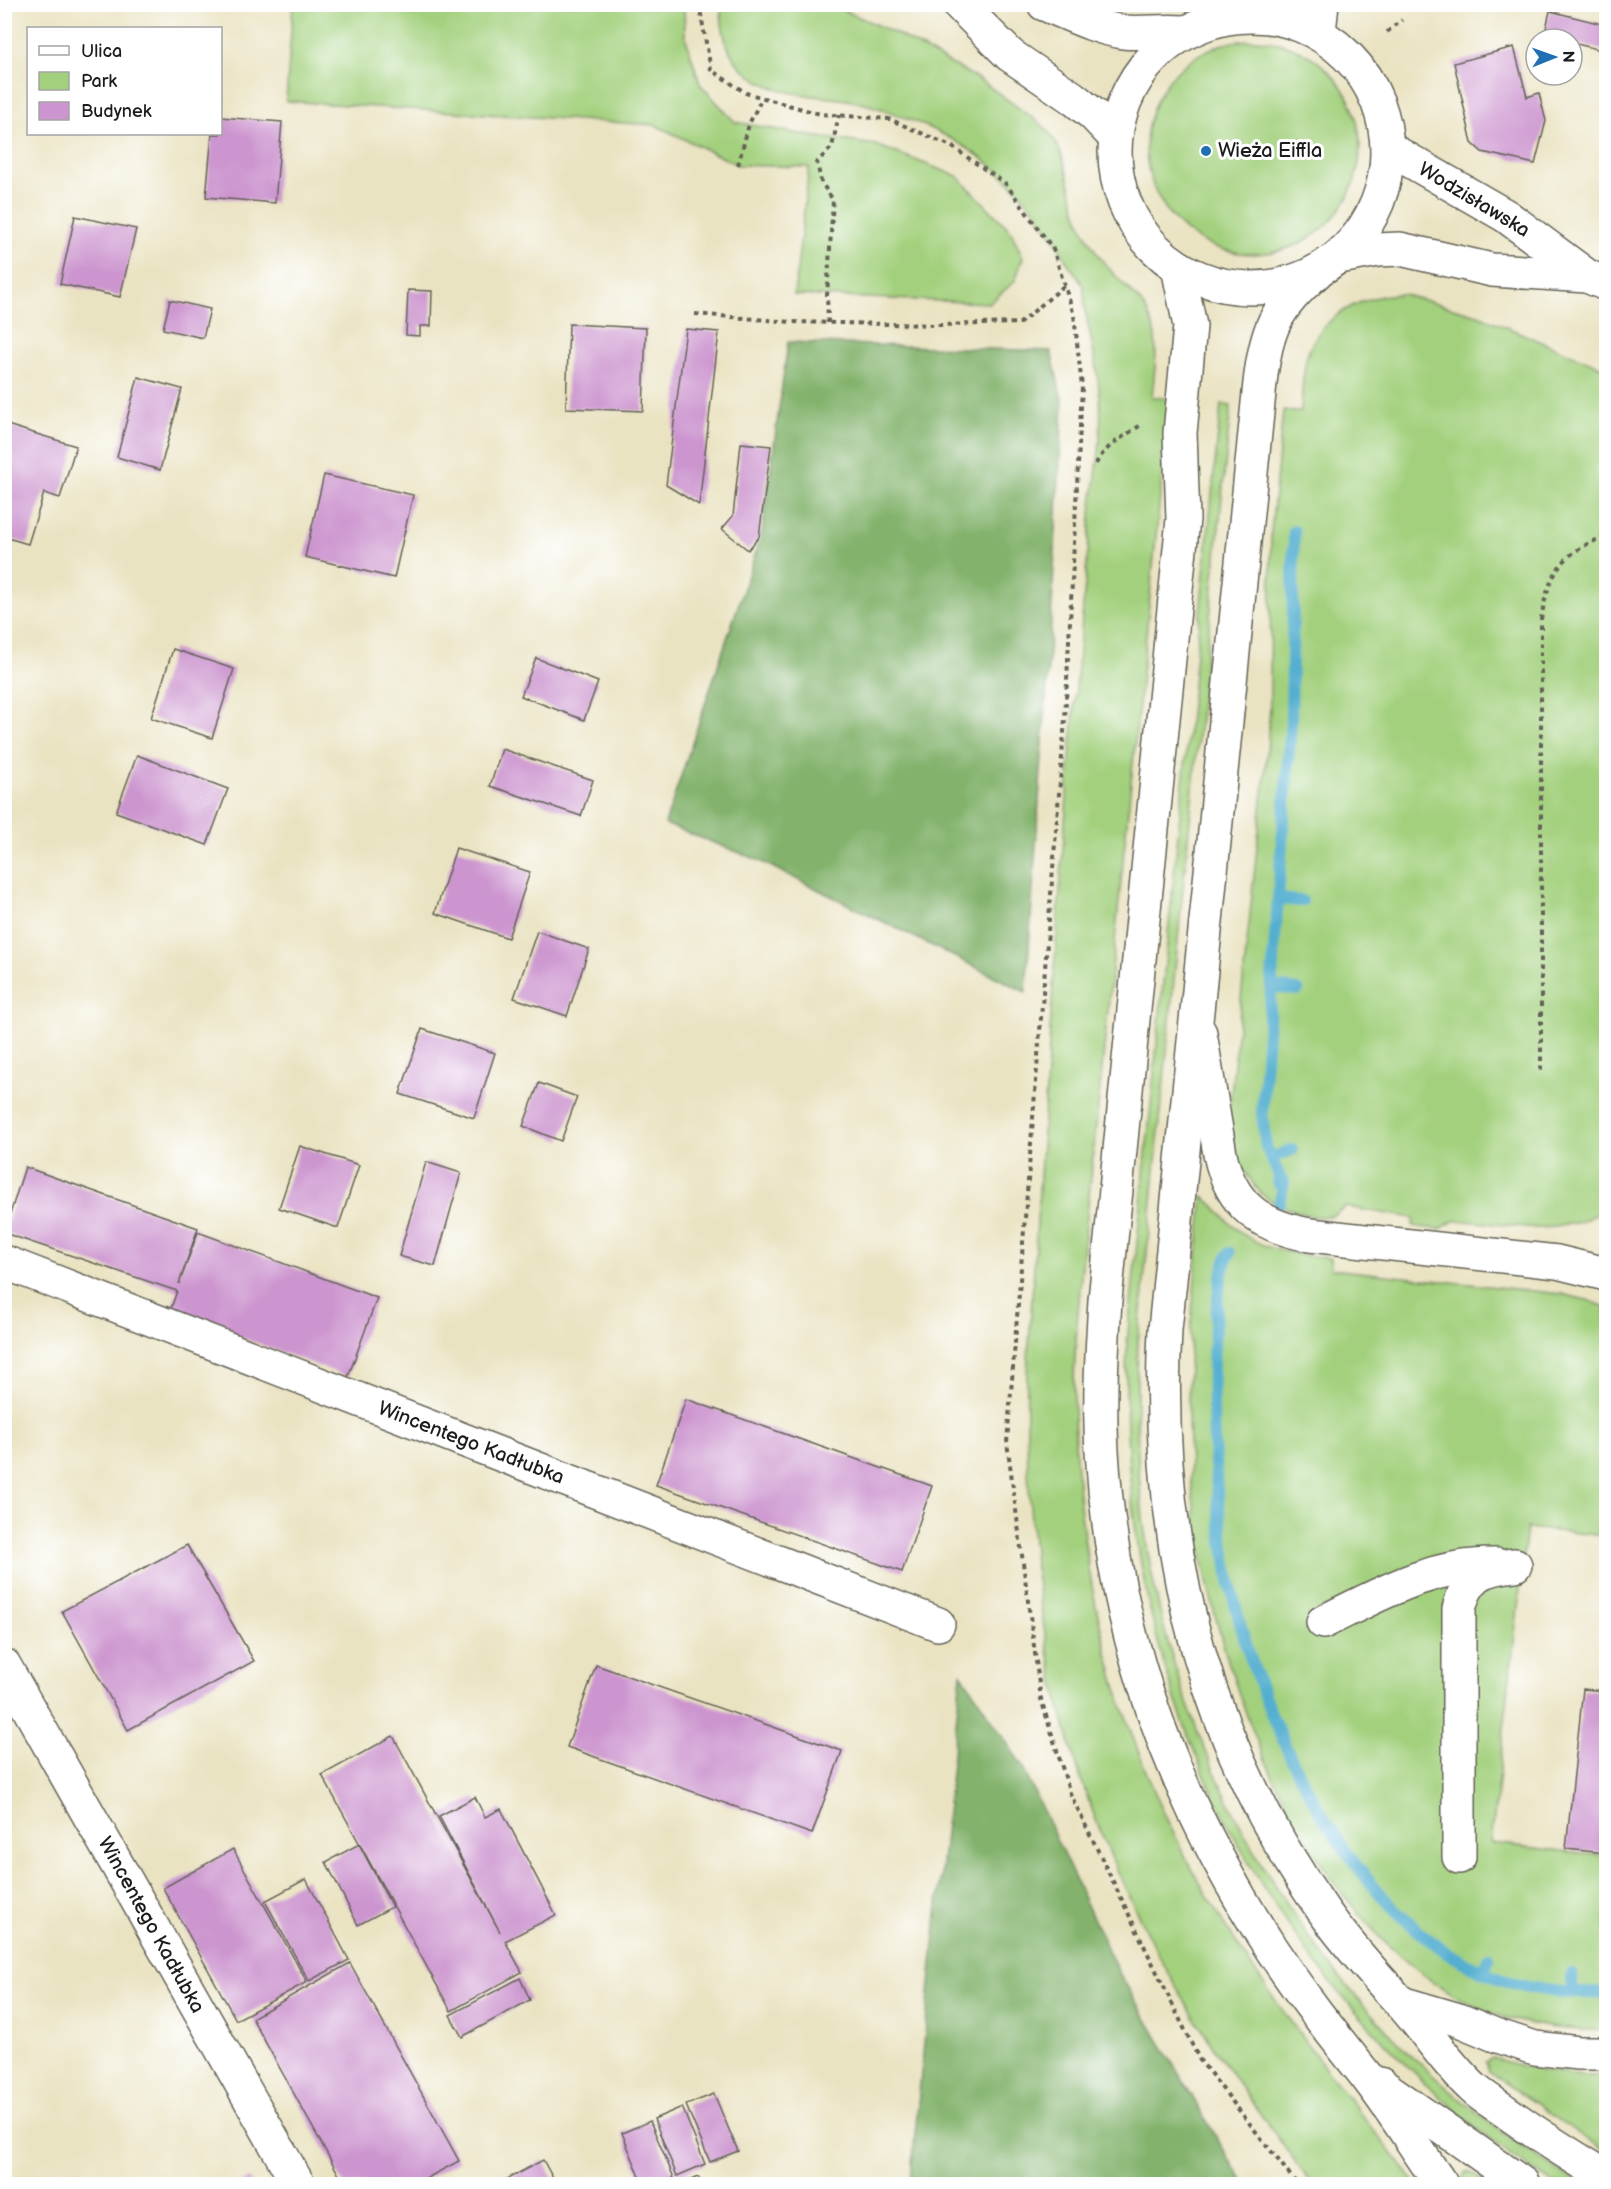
<svg xmlns="http://www.w3.org/2000/svg" width="1611" height="2189" font-family="'Balsamiq Sans',sans-serif">
<style>
.green{fill:#a3d07d;stroke:#60764c;stroke-width:1.5}
.forest{fill:#82b26c;stroke:#4f6744;stroke-width:1.5}
.lines{fill:none;stroke-linecap:round;stroke-linejoin:round}
.stream{stroke:#52aed0;stroke-width:12}
.building{fill:#cc95cf}
.minor-casing{stroke:#646256;stroke-width:36}
.major-casing{stroke:#646256;stroke-width:36}
.path{stroke:#646256;stroke-width:4;stroke-dasharray:4.5 4.5;stroke-linecap:butt}
.minor{stroke:#fff;stroke-width:33}
.major{stroke:#fff;stroke-width:33}
.poi-dot{fill:#1f6fb2;stroke:#fff;stroke-width:2}
.labels{text-anchor:middle;dominant-baseline:central;stroke-width:6;stroke-linejoin:round;paint-order:stroke}
.poi-label{font-size:20px;fill:#1c1c1c;stroke:#fff;text-anchor:start}
.street-label{font-size:20px;fill:#1c1c1c;stroke:#fff}
</style>
<rect width="100%" height="100%" fill="#fff"/>
<filter id="ink" filterUnits="userSpaceOnUse"><feTurbulence type="fractalNoise" baseFrequency=".0167" numOctaves="2"/><feDisplacementMap in="SourceGraphic" scale="12" xChannelSelector="R" yChannelSelector="G"/><feConvolveMatrix kernelMatrix="1 2 1 2 8 2 1 2 1" color-interpolation-filters="sRGB"/></filter>
<filter id="wash" filterUnits="userSpaceOnUse"><feTurbulence type="fractalNoise" baseFrequency=".008" numOctaves="4" result="noise"/><feDisplacementMap in="SourceGraphic" scale="24" xChannelSelector="R" yChannelSelector="G"/><feGaussianBlur stdDeviation="1.35" result="paint"/><feColorMatrix in="noise" values="0 0 0 0 0 0 0 0 0 0 0 0 0 0 0 0 0 1.4 0 .05"/><feComposite in="paint" operator="in"/></filter>
<g filter="url(#wash)">
<rect width="100%" height="100%" fill="#eae3c2"/>
<g class="green">
<path d="M293 5H684L685 36 700 84 735 122 812 136 876 145 957 176 1010 230 1023 257 1015 281 990 303 794 295 809 167 738 165 655 125 286 101Z"/>
<path d="M721 5H832L897 34 980 80 1041 124C1071 150 1067 195 1083 229 1091 245 1101 261 1114 274 1127 289 1144 301 1151 320 1160 345 1154 372 1152 397L1170 399 1084 1245C1079 1300 1073 1356 1074 1411 1077 1562 1112 1715 1182 1850 1245 1971 1332 2077 1416 2184H1312C1279 2140 1245 2094 1214 2048 1169 1980 1130 1904 1099 1828 1042 1688 1024 1525 1027 1375 1041 1157 1055 939 1073 722 1079 653 1085 584 1091 515 1093 489 1099 463 1100 436 1103 393 1094 352 1085 310 1084 302 1085 295 1083 287 1079 276 1071 270 1066 260 1027 188 980 145 903 117 888 111 872 105 857 102 818 94 776 99 744 70 725 54 721 28 721 5Z"/>
<circle cx="1253" cy="147" r="107"/>
<path d="M1402 294 1478 315 1606 369V1210L1580 1222 1555 1227 1536 1228 1455 1220 1440 1229 1418 1227 1413 1225 1414 1218 1346 1207 1331 1216 1315 1217 1280 1206 1261 1194 1238 1163 1229 1116 1230 1103 1267 753 1270 707 1271 532 1283 411 1301 412C1302 394 1302 374 1307 356 1320 316 1362 295 1402 294Z"/>
<path d="M1221 404 1231 406 1138 1342C1136 1401 1136 1459 1143 1518 1168 1718 1267 1916 1412 2056 1463 2105 1519 2147 1579 2184 1572 2185 1565 2186 1558 2184 1552 2183 1546 2178 1541 2175 1506 2153 1474 2127 1444 2100 1221 1902 1115 1640 1127 1343Z"/>
<path d="M1203 1197C1215 1203 1223 1218 1234 1227 1262 1252 1295 1254 1331 1258V1269L1561 1294 1587 1300 1606 1307V1536L1527 1528 1491 1843 1606 1856V2030C1571 2031 1533 2027 1498 2015 1311 1950 1210 1668 1192 1489 1182 1391 1193 1294 1203 1197Z"/>
<path d="M1492 2058 1541 2071 1584 2076 1606 2075V2152L1554 2117 1489 2071 1486 2062Z"/>
<path d="M1466 2171 1471 2172 1489 2184H1468L1463 2177Z"/>
</g>
<g class="forest">
<path d="M788 342 1051 351 1063 404 1050 639 1026 992 758 860 665 824 762 534Z"/>
<path d="M961 1673 1021 1764 1118 1971 1244 2184H910Z"/>
</g>
<g class="lines">
<g class="stream">
<path d="M1278 899 1302 901"/>
<path d="M1272 987 1298 990"/>
<path d="M1271 1158 1292 1150"/>
<path d="M1278 1183 1280 1177 1266 1147 1262 1113 1291 723 1294 531"/>
<path d="M1279 1204 1284 1182 1280 1180"/>
<path d="M1230 1253C1214 1275 1212 1376 1213 1406 1214 1475 1220 1545 1237 1612 1271 1744 1360 1925 1495 1977 1529 1991 1570 1994 1606 1993"/>
<path d="M1483 1971 1489 1958"/>
<path d="M1572 1993V1974"/>
</g>
</g>
<g id="blocks">
<g class="building">
<path d="M1550 11 1606 25V51L1572 43V39L1544 37Z"/>
<path d="M1514 47 1527 97 1539 93 1546 121 1535 164 1482 152 1472 143 1454 63Z"/>
<path d="M220 117 282 122 275 203 206 197 212 134H220Z"/>
<path d="M75 216 136 229 120 297 60 284Z"/>
<path d="M408 290 432 291 431 326H420V336L406 335Z"/>
<path d="M170 300 210 309 203 338 163 329Z"/>
<path d="M569 324 646 328 643 411 566 408Z"/>
<path d="M686 329 719 332 699 505 666 485Z"/>
<path d="M138 377 182 389 160 470 117 457Z"/>
<path d="M4 424 76 446 60 498 44 493 28 544 4 537Z"/>
<path d="M741 443 771 446 759 537 748 550 722 529 733 516Z"/>
<path d="M324 475 413 495 394 578 305 557Z"/>
<path d="M173 649 234 669 212 738 151 718Z"/>
<path d="M536 658 598 682 584 720 521 696Z"/>
<path d="M502 749 593 780 581 816 490 786Z"/>
<path d="M137 755 228 789 207 845 116 812Z"/>
<path d="M456 848 530 872 508 938 435 913Z"/>
<path d="M537 931 589 949 567 1016 514 998Z"/>
<path d="M422 1029 495 1053 474 1118 400 1094Z"/>
<path d="M539 1083 577 1097 561 1141 523 1126Z"/>
<path d="M300 1146 359 1165 338 1228 279 1208Z"/>
<path d="M426 1162 461 1173 435 1266 399 1256Z"/>
<path d="M25 1167 198 1228 179 1284 198 1232 377 1298 348 1377 170 1311 177 1291 4 1233Z"/>
<path d="M686 1399 932 1486 902 1572 656 1485Z"/>
<path d="M187 1545 254 1661 128 1730 62 1611Z"/>
<path d="M596 1665 842 1751 812 1834 567 1747Z"/>
<path d="M1583 1689 1606 1691V1853L1566 1849Z"/>
<path d="M393 1736 500 1932 439 1816 475 1797 485 1817 501 1809 556 1915 505 1941 522 1972 451 2011 322 1775Z"/>
<path d="M359 1844 392 1907 358 1925 326 1862Z"/>
<path d="M233 1849 307 1982 236 2020 163 1888Z"/>
<path d="M306 1879 349 1960 309 1981 265 1901Z"/>
<path d="M350 1963 459 2161 416 2184H344L252 2018Z"/>
<path d="M520 1978 530 2000 462 2037 450 2015Z"/>
<path d="M714 2094 738 2151 710 2162 686 2105Z"/>
<path d="M682 2107 705 2164 677 2176 654 2119Z"/>
<path d="M650 2121 674 2178 658 2184H643L622 2133Z"/>
<path d="M543 2160 556 2184H498Z"/>
<path d="M698 2177 702 2184H681Z"/>
<path d="M249 2179 252 2184H239Z"/>
</g>
</g>
</g>
<g filter="url(#ink)">
<use href="#blocks" fill-opacity="0" stroke="#646256" stroke-width="1.5"/>
<g class="lines">
<g class="minor-casing">
<g id="minor">
<path d="M1216 19 1225 4"/>
<path d="M1319 32 1322 4"/>
<path d="M1200 1033 1220 1154C1231 1206 1260 1226 1310 1235L1557 1262 1606 1274"/>
<path d="M4 1262 938 1624"/>
<path d="M1323 1622C1380 1594 1431 1564 1496 1565"/>
<path d="M4 1665 298 2184"/>
<path d="M1459 1857V1609C1467 1576 1482 1568 1515 1565"/>
</g>
</g>
<g class="major-casing">
<g id="major">
<path d="M959 4 1010 55 1073 98 1094 115 1115 137"/>
<path d="M1044 4C1069 14 1096 28 1123 32 1143 34 1163 30 1183 32"/>
<circle cx="1251" cy="152" r="136"/>
<path d="M1388 148 1506 216 1587 276 1606 284"/>
<path d="M1339 257 1378 250 1400 249 1492 270 1587 276"/>
<path d="M1178 267 1190 326 1180 433 1183 519 1105 1300C1102 1350 1099 1401 1102 1451 1113 1636 1172 1796 1272 1950 1300 1993 1331 2032 1363 2072 1391 2107 1415 2147 1441 2184"/>
<path d="M1316 273C1275 308 1266 330 1260 383L1165 1330C1154 1542 1201 1739 1325 1913 1348 1945 1374 1974 1400 2002 1425 2029 1445 2062 1472 2087 1481 2096 1494 2103 1505 2111 1537 2135 1572 2156 1606 2177"/>
<path d="M1401 2003 1459 2020 1495 2035 1535 2048 1579 2053H1606"/>
<path d="M1380 2084 1523 2184"/>
</g>
</g>
<g class="path">
<path d="M699 4 711 70 746 93 820 114 889 119 951 146 1006 184 1053 249 1074 315 1082 387 1065 719 1007 1442 1041 1699 1070 1793 1199 2059 1297 2184"/>
<path d="M1387 32 1402 20"/>
<path d="M738 165 749 124 762 98"/>
<path d="M695 314 791 322 939 325 1020 323 1065 285"/>
<path d="M828 323 827 296 833 200 821 182 817 162 832 147 839 115"/>
<path d="M1096 464C1104 446 1127 435 1142 424"/>
<path d="M1541 1070V619C1549 573 1561 553 1606 536"/>
</g>
<use href="#minor" class="minor"/>
<use href="#major" class="major"/>
</g>
</g>
<circle class="poi-dot" cx="1206" cy="151" r="6"/>
<g class="labels">
<g class="poi-label">
<text x="1218" y="151">Wieża Eiffla</text>
</g>
<g class="street-label">
<text transform="translate(1474 200) rotate(31)">Wodzisławska</text>
<text transform="translate(471 1443) rotate(21)">Wincentego Kadłubka</text>
<text transform="translate(151 1925) rotate(61)">Wincentego Kadłubka</text>
</g>
</g>
<rect width="1611" height="2189" fill="none" stroke="#fff" stroke-width="24"/>
<rect x="27" y="27" width="195" height="108" fill="#ffffff" stroke="#a4a4a4" stroke-width="1.5"/>
<rect x="39" y="46" width="30" height="9" fill="#ffffff" stroke="#a4a4a4" stroke-width="1.5"/>
<text x="81" y="57" font-size="18" fill="#1c1c1c">Ulica</text>
<rect x="39" y="72" width="30" height="18" fill="#a3d07d" stroke="#a4a4a4" stroke-width="1.5"/>
<text x="81" y="87" font-size="18" fill="#1c1c1c">Park</text>
<rect x="39" y="102" width="30" height="18" fill="#cc95cf" stroke="#a4a4a4" stroke-width="1.5"/>
<text x="81" y="117" font-size="18" fill="#1c1c1c">Budynek</text>
<g transform="translate(1554 57) rotate(89)"><circle r="28" fill="#ffffff" stroke="#a4a4a4" stroke-width="1.5"/>
<path d="M0-4.5L10 22L0 15L-10 22Z" fill="#1f6fb2"/>
<text y="-9" font-size="16" font-weight="bold" text-anchor="middle" fill="#1c1c1c">N</text>
</g>
</svg>
